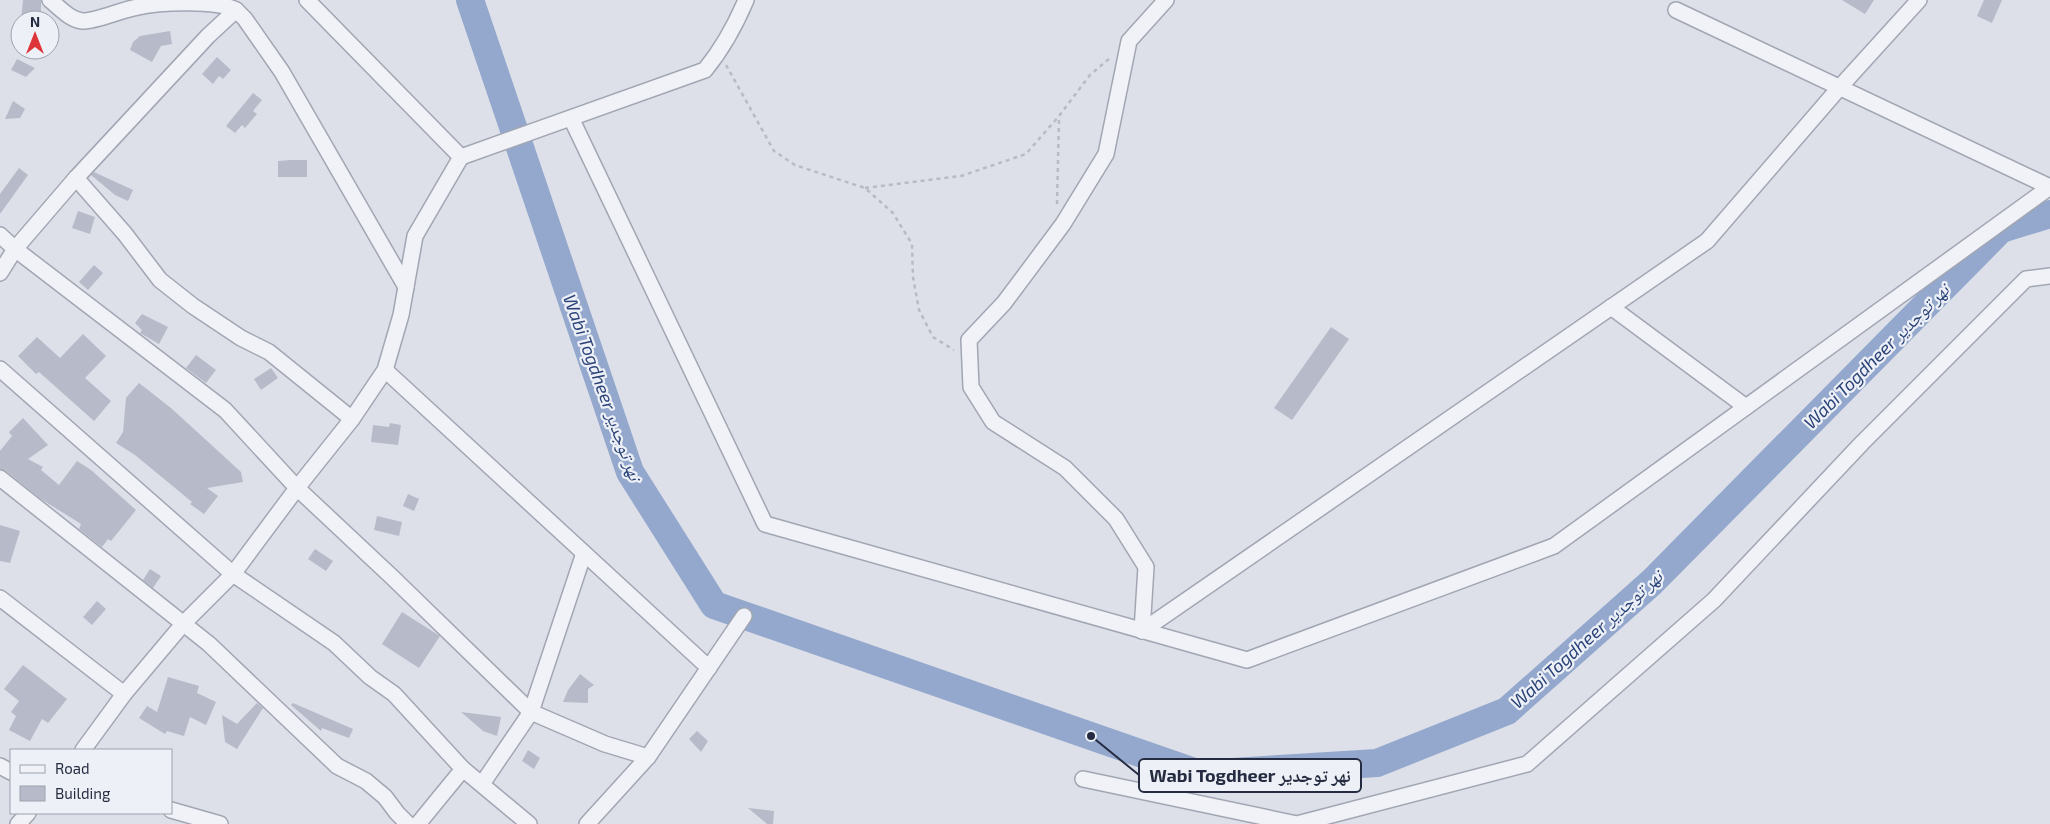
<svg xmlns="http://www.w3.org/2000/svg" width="2050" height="824" font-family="'Exo 2','Noto Naskh Arabic',sans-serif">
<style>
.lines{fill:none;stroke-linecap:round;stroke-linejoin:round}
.river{stroke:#94a8cd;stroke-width:28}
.building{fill:#b7bbc9}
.street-casing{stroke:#a2a6b3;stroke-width:18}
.path{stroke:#b7bbc4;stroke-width:2.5;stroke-dasharray:4 4;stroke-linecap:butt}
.street{stroke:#f0f2f7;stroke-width:15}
.labels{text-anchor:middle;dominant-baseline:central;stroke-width:4.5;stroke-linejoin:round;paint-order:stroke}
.water-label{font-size:18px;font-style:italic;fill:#2b4479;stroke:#edf0f6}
.leader{fill:none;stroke:#252c41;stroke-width:2}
.callout-dot{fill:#252c41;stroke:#edf0f6;stroke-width:2}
.callout{fill:#edf0f6;stroke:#252c41;stroke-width:2}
.callout-label{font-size:18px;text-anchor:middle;font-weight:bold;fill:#252c41}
</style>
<rect width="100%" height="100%" fill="#dde0e9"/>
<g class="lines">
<path class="river" d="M470 0 630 472 714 605 1200 774 1377 763 1507 711 1652 582 2001 229 2050 214"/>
</g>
<g class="building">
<path d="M23 0H41V20H21Z"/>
<path d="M1842 0H1874L1865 14Z"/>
<path d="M1984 0H2002L1992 23 1977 16Z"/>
<path d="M170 31 172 44 161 46 152 62 130 50 133 42 140 36Z"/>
<path d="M217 57 231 70 223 79 219 76 213 84 202 74Z"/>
<path d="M17 59 35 68 26 77 11 70Z"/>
<path d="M253 93 262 100 253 111 257 114 245 128 242 125 235 133 226 126Z"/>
<path d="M13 101 25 109 20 118 5 119Z"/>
<path d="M291 160H307V177H278V161Z"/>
<path d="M19 168 28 175 0 214V194Z"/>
<path d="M94 172 133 190 128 201 115 195 91 175Z"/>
<path d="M78 211 95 217 90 234 72 228Z"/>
<path d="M94 265 103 273 88 290 79 282Z"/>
<path d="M142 314 168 327 159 344 140 333 142 330 135 323Z"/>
<path d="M1331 327 1349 339 1292 420 1274 408Z"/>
<path d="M83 334 106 356 85 378 111 401 94 421 39 372 36 374 18 356 37 337 60 358Z"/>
<path d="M196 355 216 370 206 383 186 368Z"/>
<path d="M271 368 278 378 261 390 254 379Z"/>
<path d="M139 383 171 408 241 472 243 482 207 488 218 496 204 514 190 504 192 502 135 455 116 443 123 432 126 398Z"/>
<path d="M23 418 48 445 28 459 43 467 41 470 59 485 77 461 91 470 136 510 111 541 108 539 102 547 79 529 81 524 41 499 6 471 0 469V451L12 436 9 432Z"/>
<path d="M390 423 401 425 398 445 371 442 373 425 389 427Z"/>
<path d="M408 494 419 499 414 511 403 506Z"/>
<path d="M377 516 402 522 399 536 374 530Z"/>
<path d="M0 525 20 531 10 563 0 561Z"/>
<path d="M315 549 333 561 326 571 308 559Z"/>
<path d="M150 569 161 576 153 588 143 580Z"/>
<path d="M97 601 106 609 92 625 83 617Z"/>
<path d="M402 612 440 636 419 668 382 644Z"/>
<path d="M23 665 67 699 48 723 42 719 30 741 9 730 16 716 11 712 19 701 4 689Z"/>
<path d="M580 674 594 685 588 689V703L563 702 568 690Z"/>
<path d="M168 677 199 686 197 693 216 702 206 725 190 717 184 736 167 731 165 734 139 718 147 706 157 712Z"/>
<path d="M257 703 263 708 237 749 225 742 222 715 237 724Z"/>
<path d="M293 703 353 729 349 738 322 728 321 731 291 705Z"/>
<path d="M461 712 501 717 497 736 483 731Z"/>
<path d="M697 731 708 741 701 752 689 739Z"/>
<path d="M528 750 540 758 534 769 522 761Z"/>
<path d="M748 808 774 811 773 824H767Z"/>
</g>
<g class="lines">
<g class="street-casing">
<g id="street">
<path d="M50 0C60 8 69 19 82 21 95 22 123 9 138 7 160 2 217 0 236 10"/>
<path d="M307 0 461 157"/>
<path d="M1676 10 2050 187"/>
<path d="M571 118 765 524 1247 660 1554 546 2050 187"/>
<path d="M461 157 705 70C723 48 735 26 746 0"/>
<path d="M76 178 125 234 160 280 193 306 241 338 269 352 352 419"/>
<path d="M0 235 15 249 225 410 297 488 392 577 531 712 605 744 648 757"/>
<path d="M0 273 15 249 76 178 208 36 236 10 245 19 282 72 406 287"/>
<path d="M1611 307 1746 407"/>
<path d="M0 369 233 574 334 643 370 677 394 694 463 769 529 824"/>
<path d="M385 370 709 668"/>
<path d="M0 478 209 644 337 766 366 781 385 797 397 813 408 824"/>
<path d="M0 598 124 694"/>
<path d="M1142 631 1707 241 1840 87 1919 0"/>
<path d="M1142 631 1146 567 1116 519 1065 468 993 422 971 387 969 340 1004 303 1063 224 1106 154 1129 41 1166 0"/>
<path d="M83 750 124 694 183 624 233 574 297 488 352 419 385 370 401 315 415 236 461 157"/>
<path d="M0 766 11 772"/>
<path d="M1083 779 1297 824 1527 764 1714 600 1862 443 2026 279 2050 276"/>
<path d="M482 784 531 712 584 553"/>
<path d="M171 810 220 824"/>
<path d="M18 824 28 813"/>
<path d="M418 824 463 769"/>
<path d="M587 824 648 757 744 616"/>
</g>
</g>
<g class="path">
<path d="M726 65 774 151 795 165 865 188 893 213 912 244 913 277 919 310 933 337 954 350"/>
<path d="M865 188 961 176 1026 154 1059 116 1090 75 1110 58"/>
<path d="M1057 204 1059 117"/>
</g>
<use href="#street" class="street"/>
</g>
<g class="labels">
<g class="water-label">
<text transform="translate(1876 356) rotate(-45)">Wabi Togdheer نهر توجدير</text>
<text transform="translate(603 387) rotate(70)">Wabi Togdheer نهر توجدير</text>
<text transform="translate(1586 639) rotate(-42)">Wabi Togdheer نهر توجدير</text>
</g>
</g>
<path class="leader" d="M1091 736L1139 775"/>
<circle class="callout-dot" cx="1091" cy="736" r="5"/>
<rect class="callout" x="1139" y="759" width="222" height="33" rx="5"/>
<g class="callout-label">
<text x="1250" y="782">Wabi Togdheer نهر توجدير</text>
</g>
<rect x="10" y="749" width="162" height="65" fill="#edf0f6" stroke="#9da2ae"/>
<rect x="20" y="765" width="25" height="8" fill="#f0f2f7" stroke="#9da2ae"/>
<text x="55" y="774" font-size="15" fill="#252c41">Road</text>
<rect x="20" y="786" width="25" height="15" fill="#b7bbc9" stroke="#9da2ae"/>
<text x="55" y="799" font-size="15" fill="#252c41">Building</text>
<g transform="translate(35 35)"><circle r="24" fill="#edf0f6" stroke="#9da2ae"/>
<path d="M0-4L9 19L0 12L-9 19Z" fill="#dc3438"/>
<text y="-8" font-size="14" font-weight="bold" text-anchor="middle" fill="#252c41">N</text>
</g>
</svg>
